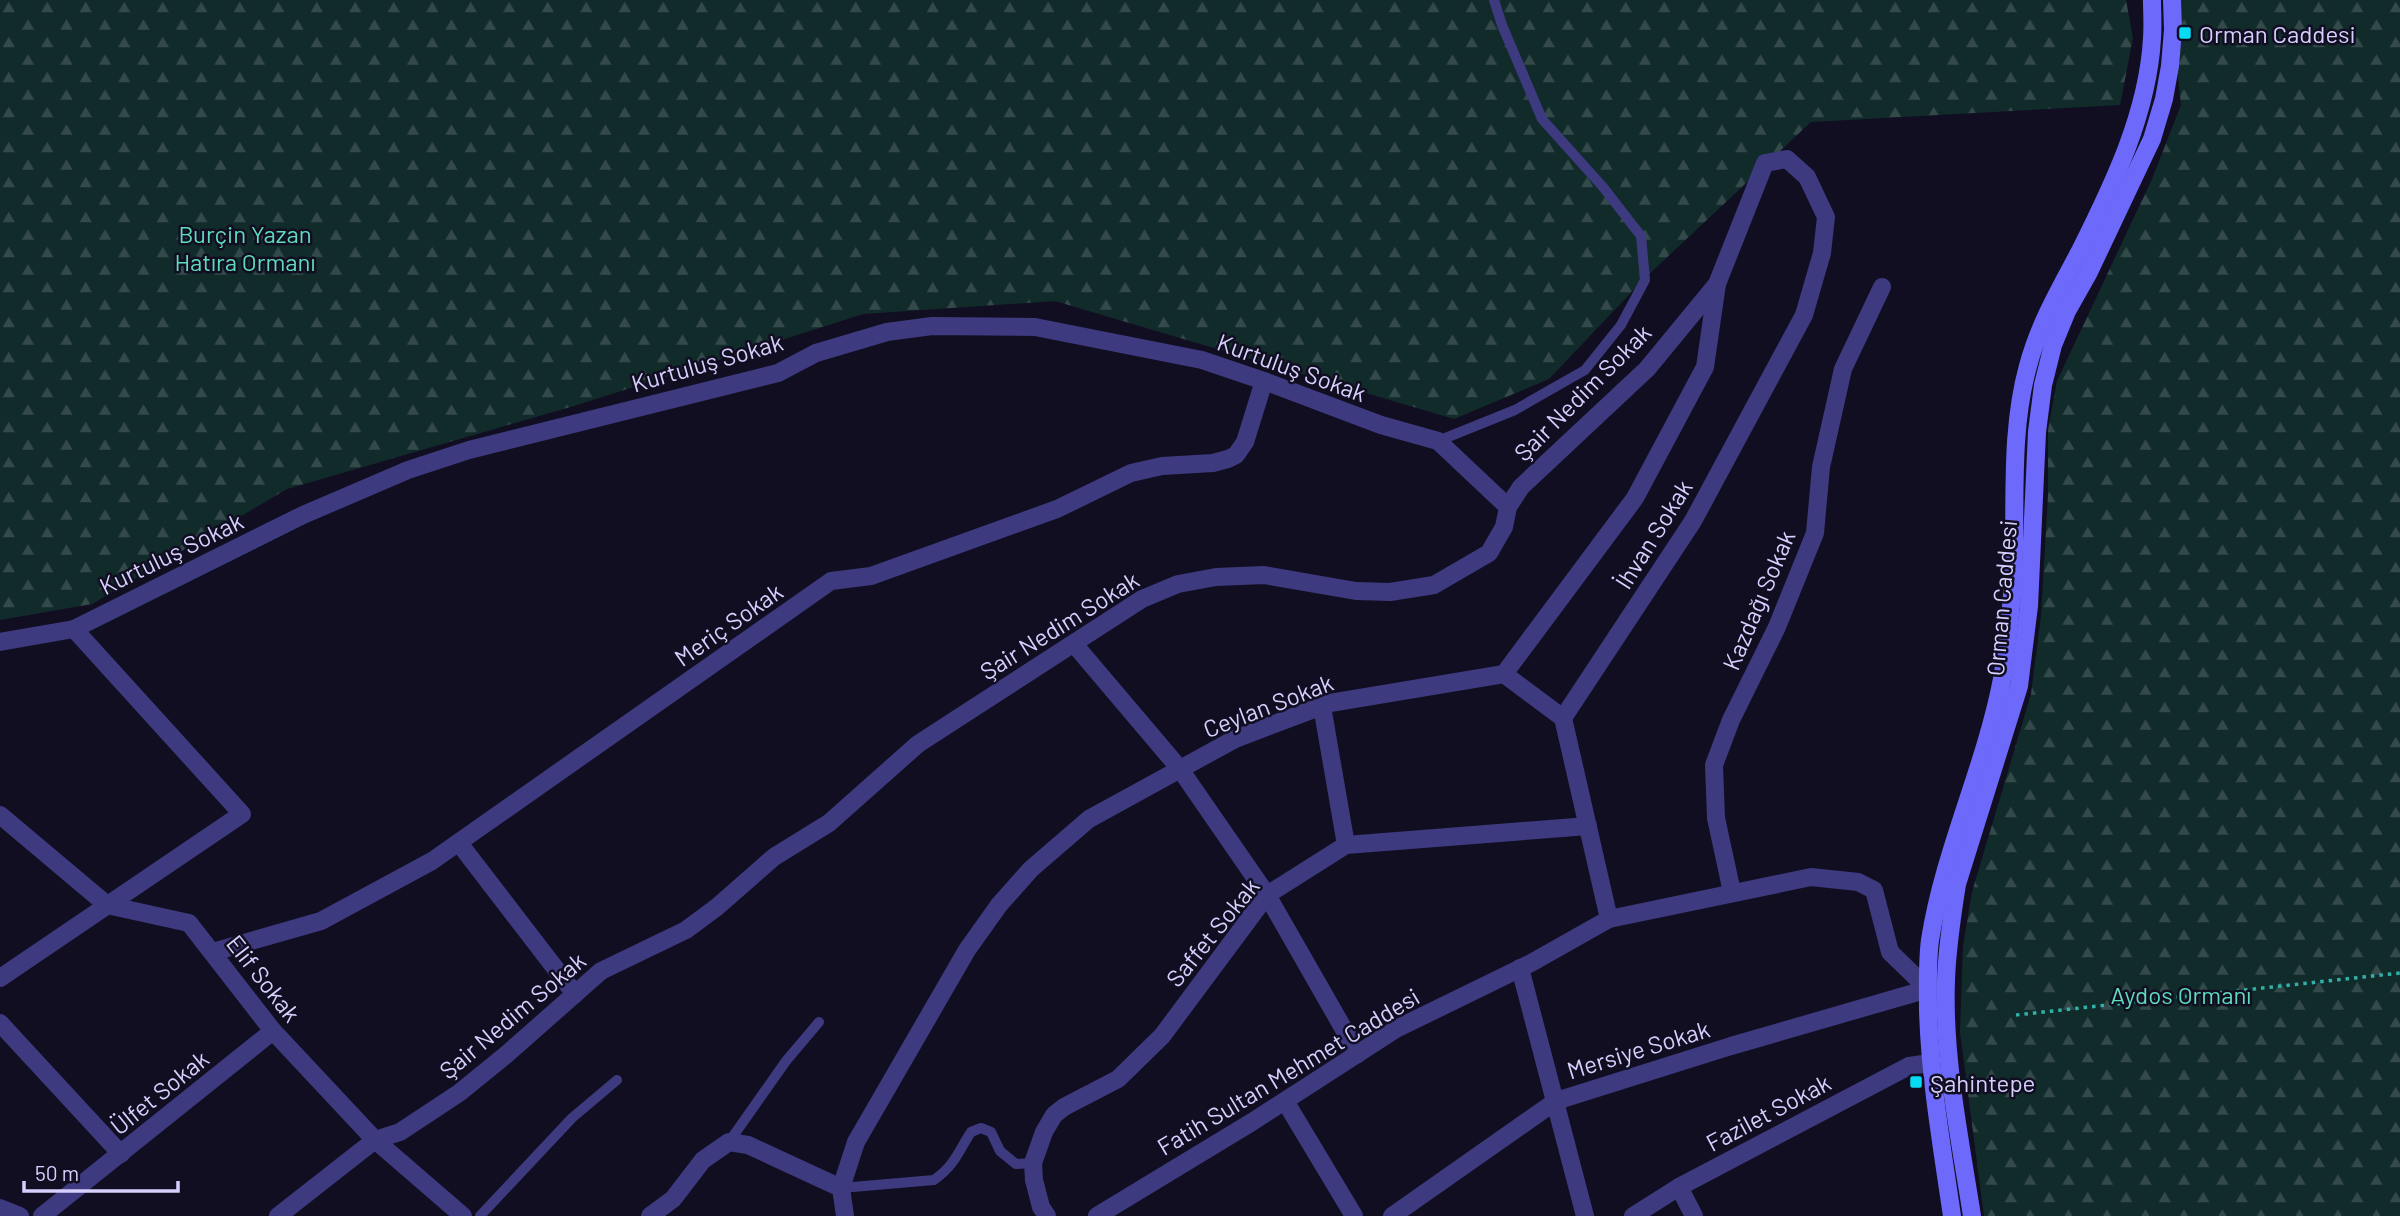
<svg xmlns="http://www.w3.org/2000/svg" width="2400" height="1216" font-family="Barlow,sans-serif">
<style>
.forest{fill:url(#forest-firs)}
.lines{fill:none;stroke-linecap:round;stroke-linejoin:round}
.path{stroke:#31b0a9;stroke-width:3.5;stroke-dasharray:3.5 5;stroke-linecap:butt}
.lane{stroke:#3d3a7f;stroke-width:10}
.street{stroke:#3d3a7f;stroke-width:18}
.secondary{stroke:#6d69fb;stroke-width:18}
.poi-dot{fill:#06dbf3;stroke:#110e22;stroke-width:2.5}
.labels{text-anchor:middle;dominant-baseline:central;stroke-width:5;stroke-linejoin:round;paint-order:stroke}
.poi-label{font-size:24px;fill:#d5d0fe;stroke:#110e22;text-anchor:start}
.park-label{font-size:24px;fill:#5edcbd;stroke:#110e22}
.street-label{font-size:24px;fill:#d5d0fe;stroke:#110e22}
</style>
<defs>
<pattern id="forest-firs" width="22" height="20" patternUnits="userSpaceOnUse" patternTransform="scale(1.75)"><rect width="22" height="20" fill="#112b2a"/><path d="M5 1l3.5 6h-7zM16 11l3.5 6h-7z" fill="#33494a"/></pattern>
</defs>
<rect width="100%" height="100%" fill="#110e22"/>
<g class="forest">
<path d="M0 0H2126L2133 38 2120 105 1811 122 1644 279 1549 379 1454 419 1055 301 863 314 574 406 287 489 92 604 0 620Z"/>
<path d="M2170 0H2400V1216H1984L1960 1032 1963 946 1972 892 2031 694 2041 616 2048 495V430L2057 381 2152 179 2181 105Z"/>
</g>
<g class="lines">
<path class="path" d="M2016 1015 2400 973"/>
<g class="lane">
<path d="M1438 441 1515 410 1585 370 1621 325 1645 280 1641 236 1603 187 1542 119 1502 25 1494 0"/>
<path d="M729 1142 786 1061 819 1022"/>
<path d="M841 1188 934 1180C955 1165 958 1152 971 1132L981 1128 991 1132 1000 1151 1016 1164 1033 1163"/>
<path d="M480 1216 572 1118 617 1080"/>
</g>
<g class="street">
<path d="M0 642 74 629 303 515 408 470 469 450 778 373 816 353 887 332 932 326 1035 327 1202 360 1264 381 1381 425 1438 441 1508 507"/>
<path d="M1074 644 1180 769 1267 895 1358 1054"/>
<path d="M1504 674 1563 718"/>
<path d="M1322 706 1346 845"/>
<path d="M0 815 107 905 189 923 273 1031 375 1140 463 1216"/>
<path d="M459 843 575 994"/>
<path d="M1732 892 1716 818 1714 765 1731 720 1777 627 1815 533 1821 467 1843 369 1882 287"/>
<path d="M213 952 321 921 432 861 831 581 871 576 1057 509 1131 473 1162 466 1213 463 1228 459 1236 455 1245 442 1264 381"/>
<path d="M1520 968 1585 1216"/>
<path d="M0 978 242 814 74 629"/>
<path d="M0 1023 121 1154"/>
<path d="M1285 1101 1354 1216"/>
<path d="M1679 1187 1694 1216"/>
<path d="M0 1208 20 1216"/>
<path d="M42 1216 273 1031"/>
<path d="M278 1216 375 1140 400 1132 459 1093 507 1054 601 971 686 930 717 907 774 857 829 823 918 744 1142 599 1178 584 1216 577 1264 575 1356 591 1390 592 1434 585 1489 553 1504 527 1508 507 1521 487 1647 369 1717 284 1765 163 1787 159 1807 177 1826 217 1822 253 1804 315 1693 521 1563 718 1609 919"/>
<path d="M650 1216 673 1199 703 1160 729 1142 748 1145 841 1188"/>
<path d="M845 1216 841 1188 856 1142 967 950 999 905 1031 869 1089 819 1235 739 1330 703 1504 674 1635 498 1705 367 1717 284"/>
<path d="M1047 1216 1041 1207 1034 1180 1033 1163 1044 1132 1054 1115 1064 1107 1118 1079 1162 1036 1267 895 1346 845 1588 826"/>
<path d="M1097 1216 1252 1122 1396 1029 1531 963 1609 919 1811 877 1858 882 1874 890 1890 952 1928 989 1731 1046 1556 1101 1392 1216"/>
<path d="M1633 1216 1679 1187 1909 1066 1930 1063"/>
</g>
<g class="secondary">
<path d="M1952 1216C1942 1147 1930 1079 1928 1010 1928 987 1927 963 1930 940 1944 850 1985 768 2002 679 2005 661 2007 642 2009 623 2021 538 2005 449 2028 366 2039 324 2060 289 2080 251 2113 185 2148 113 2152 38 2153 25 2152 12 2152 0"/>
<path d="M1972 1216C1960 1139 1943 1058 1946 980 1947 947 1952 916 1957 884L2019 686 2029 606 2037 432 2043 385 2053 345 2067 311 2089 272 2152 139 2164 99 2170 66 2173 30 2172 0"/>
</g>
</g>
<g class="poi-dot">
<rect x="2178" y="26" width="14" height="14" rx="3.5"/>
<rect x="1909" y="1075" width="14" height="14" rx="3.5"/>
</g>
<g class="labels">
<g class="poi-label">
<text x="2199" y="33">Orman Caddesi</text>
<text x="1930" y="1082">Şahintepe</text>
</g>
<g class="park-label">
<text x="245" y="233">Burçin Yazan<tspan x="245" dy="28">Hatıra Ormanı</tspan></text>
<text x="2181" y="994">Aydos Ormanı</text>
</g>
<g class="street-label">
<text transform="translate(707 362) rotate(-16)">Kurtuluş Sokak</text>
<text transform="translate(1292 367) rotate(20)">Kurtuluş Sokak</text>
<text transform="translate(1582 392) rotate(-45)">Şair Nedim Sokak</text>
<text transform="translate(1653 534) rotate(-58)">İhvan Sokak</text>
<text transform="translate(171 553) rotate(-26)">Kurtuluş Sokak</text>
<text transform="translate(2001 598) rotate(-85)">Orman Caddesi</text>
<text transform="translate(1758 600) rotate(-67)">Kazdağı Sokak</text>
<text transform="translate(728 624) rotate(-35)">Meriç Sokak</text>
<text transform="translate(1059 625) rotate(-32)">Şair Nedim Sokak</text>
<text transform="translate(1268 705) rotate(-21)">Ceylan Sokak</text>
<text transform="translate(1212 932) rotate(-51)">Saffet Sokak</text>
<text transform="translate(264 978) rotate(52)">Elif Sokak</text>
<text transform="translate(512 1015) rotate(-40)">Şair Nedim Sokak</text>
<text transform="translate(1638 1049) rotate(-17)">Mersiye Sokak</text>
<text transform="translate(1288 1071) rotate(-31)">Fatih Sultan Mehmet Caddesi</text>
<text transform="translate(159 1092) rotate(-39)">Ülfet Sokak</text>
<text transform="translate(1768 1112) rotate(-28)">Fazilet Sokak</text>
</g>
</g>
<path d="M24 1181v10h154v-10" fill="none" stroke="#d5d0fe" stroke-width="3.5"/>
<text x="35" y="1181" font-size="21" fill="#d5d0fe" stroke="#110e22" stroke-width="5" paint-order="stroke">50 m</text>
</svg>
